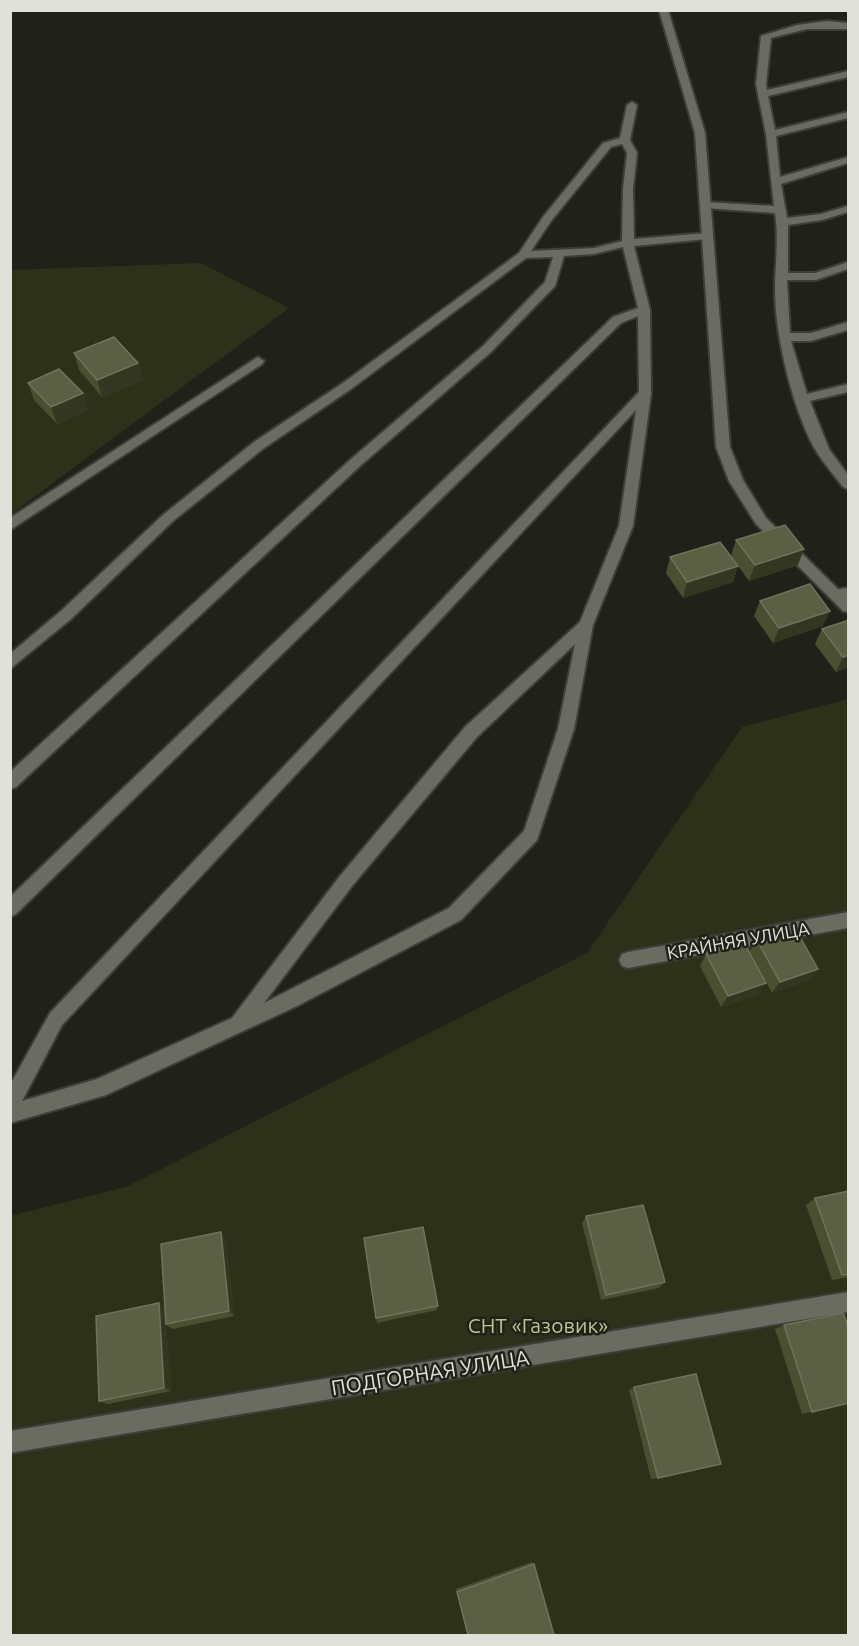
<svg xmlns="http://www.w3.org/2000/svg" width="859" height="1646" font-family="Ubuntu,sans-serif">
<style>
.green{fill:#2e3119}
.lines{fill:none;stroke-linecap:round;stroke-linejoin:round}
.service-casing{stroke:#3d3e38;stroke-width:4}
.minor-casing{stroke:#3d3e38;stroke-width:4}
.service{fill:#6a6c62;fill-rule:evenodd}
.minor{fill:#6a6c62;fill-rule:evenodd}
.wall{fill:#4b4f31}
.shaded-wall{fill:#333620}
.building{fill:#5b5f43;stroke:#70735b;stroke-width:1.5}
.labels{text-anchor:middle;dominant-baseline:central;stroke-width:5;stroke-linejoin:round;paint-order:stroke}
.street-label{font-size:18px;fill:#e0e1db;stroke:#202219}
.near-park-label{font-size:21px;fill:#bdc68b;stroke:#202219}
.near-street-label{font-size:21px;fill:#e0e1db;stroke:#202219}
</style>
<rect width="100%" height="100%" fill="#202219"/>
<g class="green">
<path d="M201 263 289 308 11 514 10 270Z"/>
<path d="M848 699V1635H11L10 1216 126 1187 587 953 742 727Z"/>
</g>
<g class="lines">
<g class="service-casing">
<g id="service">
<path d="M827 21 848 23V29H807L771 38 766 84 767 90 848 71V77L768 96 775 130 848 112V118L776 136 780 177 848 157V163L781 184 787 218 821 214 848 206V212L822 220 788 225V273H815L848 262V269L816 280H787L790 333H811L848 322V330L811 341H791L807 394 848 384V392L810 401 829 449 848 475V489L843 487C835 476 826 466 818 454 794 416 775 336 775 291 775 264 779 240 775 213L705 208 700 205 705 202 774 206 766 134 756 84 761 36 797 25Z"/>
<path d="M632 102 637 105 630 140 637 153 633 189 634 239 707 233 713 236 707 239 634 246 650 310 651 394 633 526 593 625 574 729 537 840 461 920 297 1006 106 1095 10 1123V1085L50 1013 639 392 638 316 621 323 16 914 10 917V897L613 317 638 308 623 247 594 254 564 256 555 286 491 352 360 466 16 787 10 789V772L350 460 483 346 545 282 553 257 526 258 351 389 264 448 173 521 71 619 10 669V654L61 611 163 515 254 442 343 383 519 253 543 217 603 143 620 138 627 105ZM622 144 627 153 623 189 622 241 594 248 531 251 551 221 611 147ZM636 410 619 526 580 622 465 727 340 876 232 1018 97 1079 22 1101 62 1025ZM575 644 558 729 524 831 449 908 264 1003 352 886 477 737Z"/>
<path d="M258 357 264 361 262 364 10 530V518Z"/>
<path d="M848 588V598L836 599 829 594 831 590Z"/>
<path d="M848 912V928L628 968 622 966 619 960 622 954 628 952Z"/>
<path d="M848 1292V1312L10 1453V1431Z"/>
</g>
</g>
<g class="minor-casing">
<path id="minor" d="M659 10H668L705 133 730 447 743 480 766 518 848 599V612L843 611 756 524 729 481 716 447 695 133Z"/>
</g>
<use href="#service" class="service"/>
<use href="#minor" class="minor"/>
</g>
<g class="wall">
<path d="M74 353 138 363 143 380 102 397 79 370Z"/>
<path d="M28 383 83 393 88 410 57 424 34 400Z"/>
<path d="M736 540 798 565 749 581 731 556Z"/>
<path d="M670 557 738 566 733 582 683 598 666 573Z"/>
<path d="M760 601 823 626 773 643 754 616Z"/>
<path d="M849 620V667L836 672 815 644 822 629Z"/>
<path d="M757 940 818 969 809 980 772 993 750 951Z"/>
<path d="M706 954 759 994 721 1007 700 966Z"/>
<path d="M849 1191V1277L832 1280 806 1205 815 1198Z"/>
<path d="M586 1216 665 1282 659 1288 601 1300 582 1223Z"/>
<path d="M226 1239 234 1316 173 1329 166 1325 171 1391 108 1404 99 1401 159 1303 165 1308Z"/>
<path d="M438 1306 437 1310 377 1323 376 1318Z"/>
<path d="M784 1325 849 1403 802 1414 775 1329Z"/>
<path d="M634 1387 658 1478 651 1479 629 1390Z"/>
<path d="M532 1562 534 1564 468 1635 456 1589Z"/>
</g>
<g class="shaded-wall">
<path d="M138 363 143 380 102 397 97 380Z"/>
<path d="M83 393 88 410 57 424 51 407Z"/>
<path d="M804 549 798 565 749 581 755 565Z"/>
<path d="M738 566 733 582 683 598 687 582Z"/>
<path d="M830 611 823 626 773 643 779 628Z"/>
<path d="M849 655V667L836 672 843 657Z"/>
<path d="M818 969 809 980 772 993 780 982Z"/>
<path d="M766 983 759 994 721 1007 728 996Z"/>
<path d="M221 1232 226 1239 234 1316 229 1311Z"/>
<path d="M159 1303 165 1308 171 1391 164 1388Z"/>
</g>
<g class="building">
<path d="M114 337 138 363 97 380 74 353Z"/>
<path d="M59 369 83 393 51 407 28 383Z"/>
<path d="M785 525 804 549 755 565 736 540Z"/>
<path d="M720 542 738 566 687 582 670 557Z"/>
<path d="M810 584 830 611 779 628 760 601Z"/>
<path d="M849 620V655L843 657 822 629Z"/>
<path d="M795 928 818 969 780 982 757 940Z"/>
<path d="M744 942 766 983 728 996 706 954Z"/>
<path d="M849 1191V1274L842 1275 815 1198Z"/>
<path d="M643 1205 665 1282 606 1295 586 1216Z"/>
<path d="M423 1227 438 1306 376 1318 364 1238Z"/>
<path d="M221 1232 229 1311 166 1324 161 1244Z"/>
<path d="M159 1303 164 1388 99 1401 96 1316Z"/>
<path d="M843 1313 849 1328V1403L812 1412 784 1325Z"/>
<path d="M696 1374 721 1464 658 1478 634 1387Z"/>
<path d="M534 1564 554 1635H468L457 1592Z"/>
</g>
<g class="labels">
<g class="street-label">
<text transform="translate(738 940) rotate(-10)">КРАЙНЯЯ УЛИЦА</text>
</g>
<g class="near-park-label">
<text x="538" y="1325">СНТ «Газовик»</text>
</g>
<g class="near-street-label">
<text transform="translate(430 1372) rotate(-9)">ПОДГОРНАЯ УЛИЦА</text>
</g>
</g>
<rect width="859" height="1646" fill="none" stroke="#e0e1db" stroke-width="24"/>
</svg>
